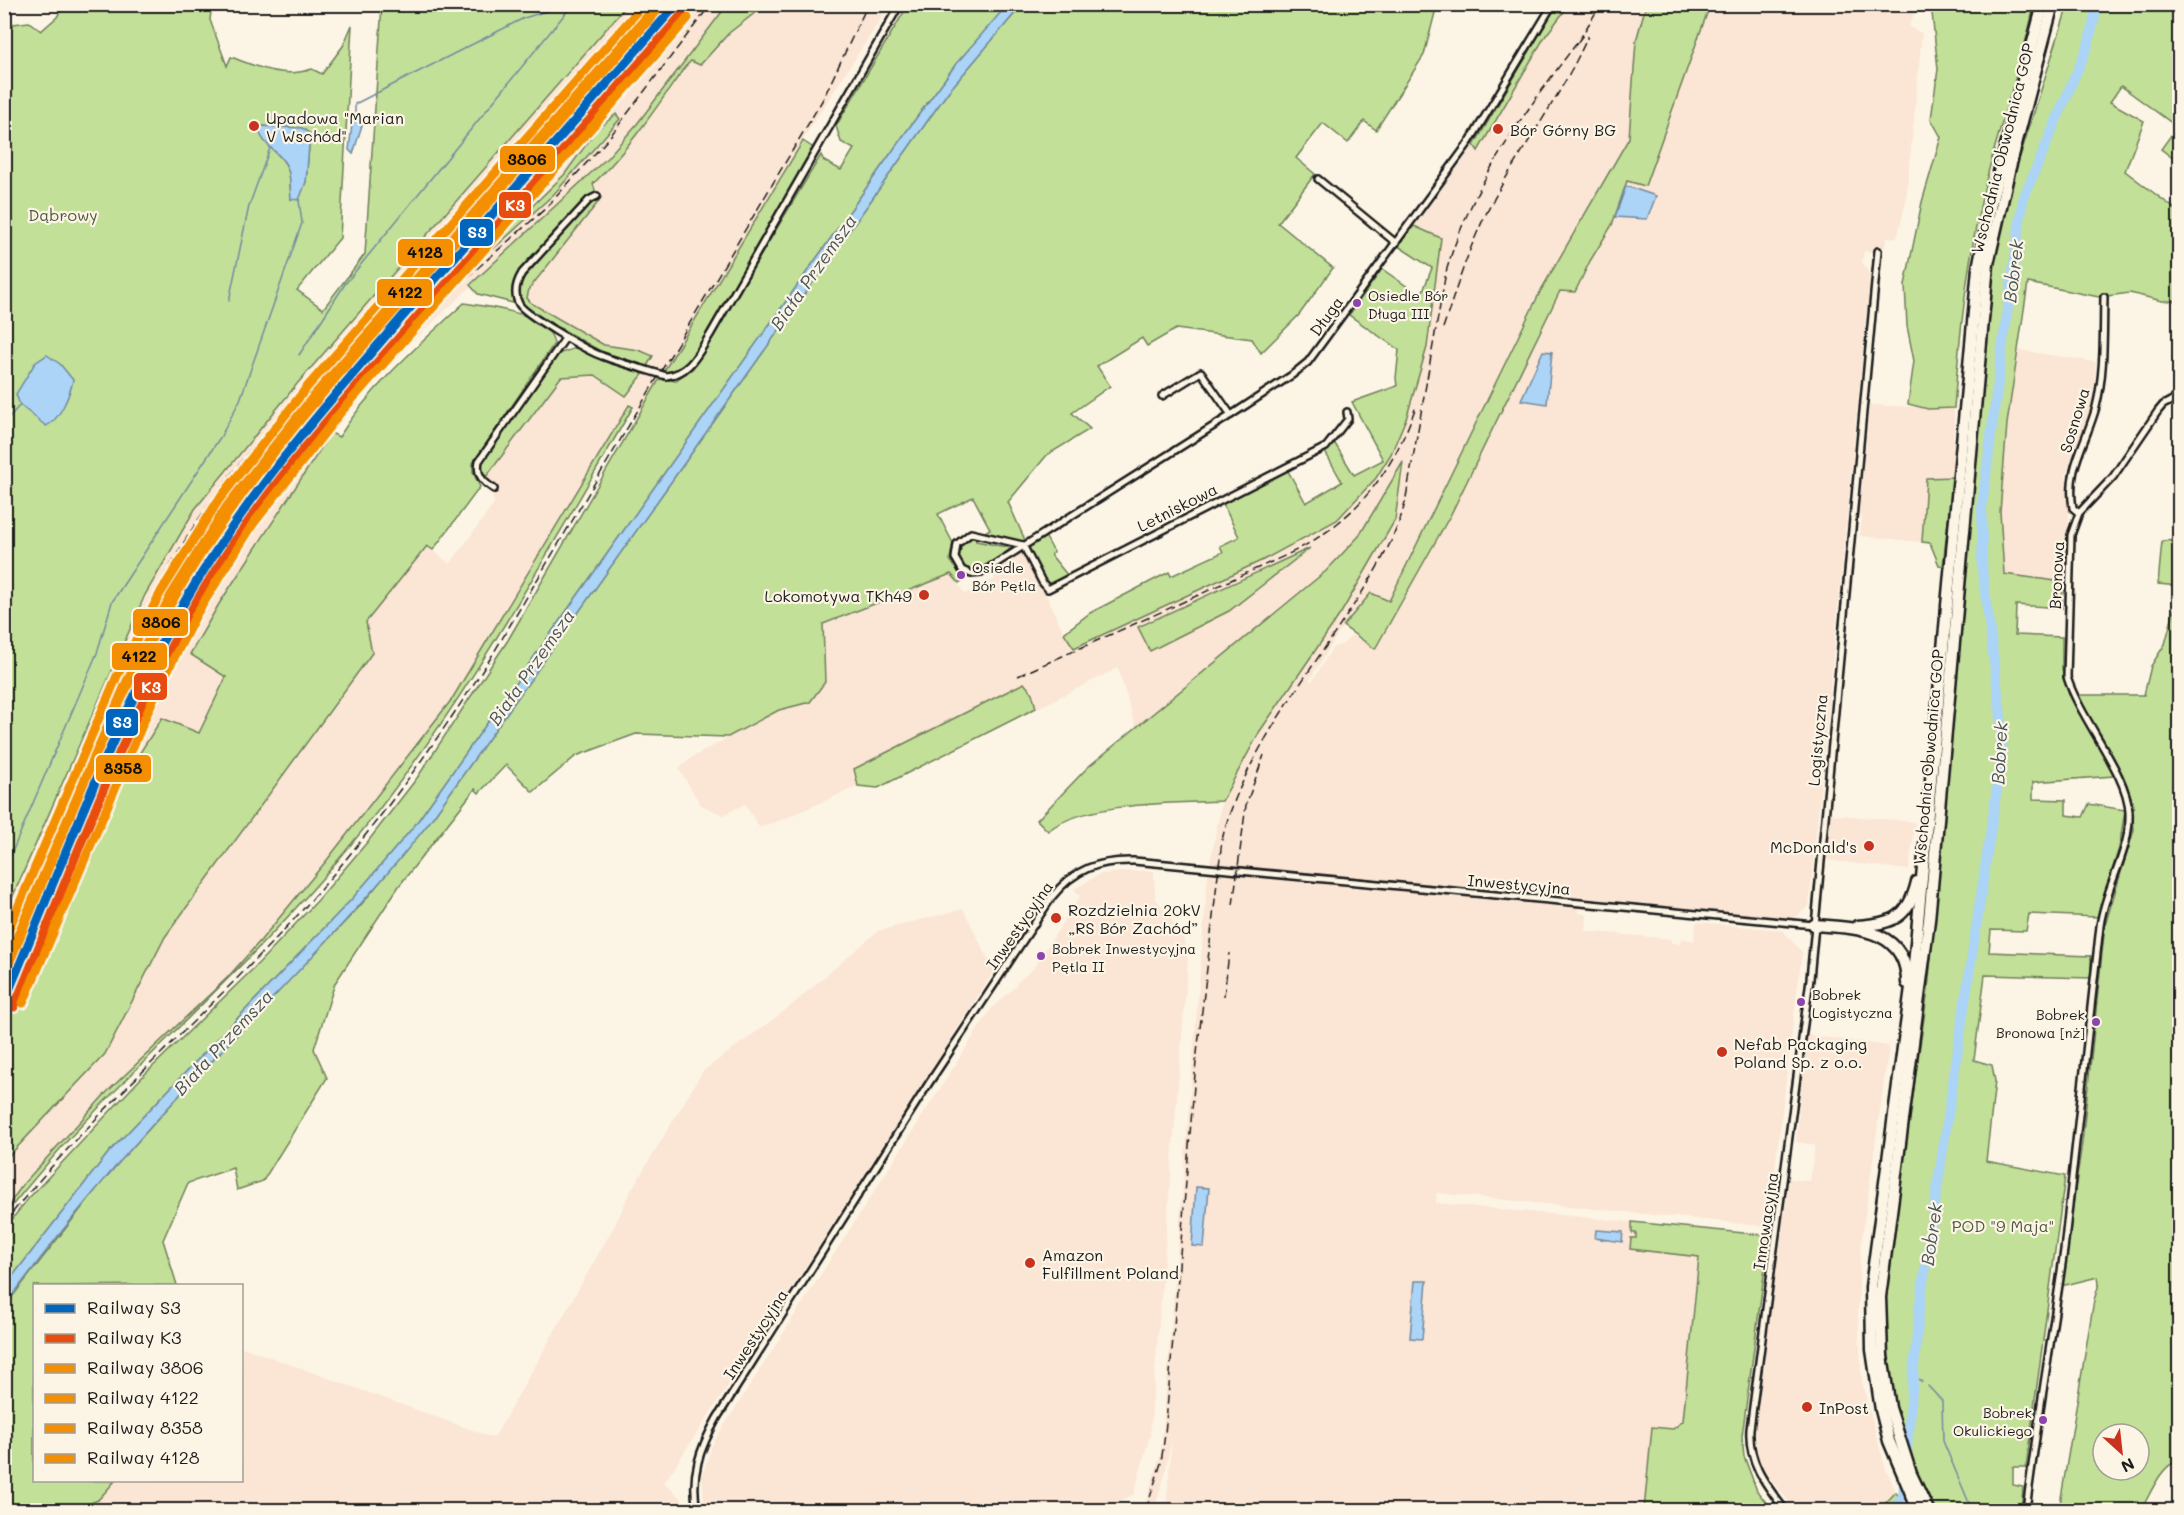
<svg xmlns="http://www.w3.org/2000/svg" width="2184" height="1515" font-family="Mali,sans-serif">
<style>
.built{fill:#fbe5d4;fill-rule:evenodd}
.green{fill:#c2e098;stroke:#6f7e5a;stroke-width:1.5;fill-rule:evenodd}
.water{fill:#abd4f6;stroke:#728a9f;stroke-width:1.5}
.lines{fill:none;stroke-linecap:round;stroke-linejoin:round}
.stream{stroke:#728a9f;stroke-width:1.5}
.river{stroke:#abd4f6;stroke-width:10}
.street-casing{stroke:#1c1c1c;stroke-width:10}
.highway-casing{stroke:#1c1c1c;stroke-width:15}
.street{stroke:#fcf5e5;stroke-width:5}
.highway{stroke:#fcf5e5;stroke-width:10}
.rail{stroke:#1c1c1c;stroke-width:1.5;stroke-dasharray:9 4.5;stroke-linecap:butt}
.street-bridge-casing{stroke:#1c1c1c;stroke-width:10;stroke-linecap:butt}
.street-bridge{stroke:#fcf5e5;stroke-width:5}
.rail-1-casing{stroke:#fcf5e5;stroke-width:14}
.rail-2-casing{stroke:#fcf5e5;stroke-width:14}
.rail-3-casing{stroke:#fcf5e5;stroke-width:14}
.rail-4-casing{stroke:#fcf5e5;stroke-width:14}
.rail-5-casing{stroke:#fcf5e5;stroke-width:14}
.rail-6-casing{stroke:#fcf5e5;stroke-width:14}
.rail-1{stroke:#0065bd;stroke-width:9}
.rail-2{stroke:#e84d0f;stroke-width:9}
.rail-3{stroke:#f48f01;stroke-width:9}
.rail-4{stroke:#f48f01;stroke-width:9}
.rail-5{stroke:#f48f01;stroke-width:9}
.rail-6{stroke:#f48f01;stroke-width:9}
.poi-dot{fill:#c8321e;stroke:#fcf5e5;stroke-width:2}
.bus-dot{fill:#8e44ad;stroke:#fcf5e5;stroke-width:2}
.labels{text-anchor:middle;dominant-baseline:central;stroke-width:4.5;stroke-linejoin:round;paint-order:stroke}
.bus-label{font-size:14px;fill:#1c1c1c;stroke:#fcf5e5;text-anchor:start}
.poi-label{font-size:16px;fill:#1c1c1c;stroke:#fcf5e5;text-anchor:start}
.street-label{font-size:16px;fill:#1c1c1c;stroke:#fcf5e5}
.park-label{font-size:16px;fill:#4e5741;stroke:#fcf5e5}
.water-label{font-size:18px;font-style:italic;fill:#47535d;stroke:#fcf5e5}
.line-badge{stroke:#fcf5e5;stroke-width:2}
.badge-label{font-size:16px;text-anchor:middle;font-weight:bold;fill:#fff}
.pale-badge-label{font-size:16px;text-anchor:middle;font-weight:bold;fill:#111}
</style>
<rect width="100%" height="100%" fill="#fcf5e5"/>
<filter id="ink" filterUnits="userSpaceOnUse"><feTurbulence type="fractalNoise" baseFrequency=".0167" numOctaves="2"/><feDisplacementMap in="SourceGraphic" scale="12" xChannelSelector="R" yChannelSelector="G"/><feConvolveMatrix kernelMatrix="1 2 1 2 8 2 1 2 1" color-interpolation-filters="sRGB"/></filter>
<g filter="url(#ink)">
<g class="built">
<path d="M627 5H727L637 124 607 158 393 360 331 433 219 604 191 654 226 677 199 733 161 718 129 770 64 905 51 901 5 1013V987L42 897 27 893 5 945V914L113 665 168 552 195 509 226 469Z"/>
<path d="M765 5H890L813 123 641 412 628 405 452 699 327 860 261 940 227 978 107 1092 24 1183 5 1210V1160L105 1054 165 937 371 653 366 623 427 546 450 564 494 504 492 492 497 486 486 477 561 377 595 375 626 396 637 385 653 356 639 350 604 345 530 303 526 298 529 289 599 201 592 184 615 163 685 67 691 60 700 64 729 33Z"/>
<path d="M1557 5H1646L1636 41 1629 138 1541 290 1388 601 1371 593 1343 626 1309 681 1313 680 1333 647 1343 644 1352 635 1376 649 1451 514 1561 291 1575 292 1590 261 1612 225 1627 180 1645 185 1710 5H1917L1909 27 1922 33 1906 202 1897 238 1887 237 1883 253 1864 251 1862 262 1870 275 1809 906 1792 920 1547 894 1548 889H1543L1546 896 1580 900 1578 913 1587 915 1586 931 1671 939V943L1680 944 1681 938 1694 941 1696 922 1782 930 1802 952 1768 1224 1763 1226 1437 1193 1436 1203 1632 1222V1232L1637 1233 1636 1238 1630 1249 1699 1256 1683 1421 1673 1429 1652 1427 1644 1510H1436L1411 1508V1510H1166L1172 1435 1165 1475 1154 1510H1143L1161 1453 1208 873 1222 801 1260 731 1341 613 1395 520 1403 464 1359 536 1326 571 1136 728 1118 668 878 788 858 786 779 821 759 827 745 804 723 815 701 805 679 769 691 758 779 710 810 702 825 651 822 624 951 574 965 594 995 579 991 571 1025 551 1064 633 1075 648 1391 454 1441 238 1414 226 1474 145ZM1307 550 1229 611 1150 651 1139 627Z"/>
<path d="M2019 350 2096 362 2092 407 2066 474 2069 520 2063 582 2004 574 2000 512 2007 424Z"/>
<path d="M1870 405 1954 409 1953 476 1926 478 1922 542 1860 536 1862 518 1859 513Z"/>
<path d="M1830 814 1915 822 1909 870 1826 860Z"/>
<path d="M1129 871H1154L1155 897 1183 936 1188 961 1150 1435 1134 1494 1103 1510H705L702 1476 713 1443 991 1009 1017 985 1016 983 1033 969 1080 896 1074 889 1100 874Z"/>
<path d="M963 909 994 971 763 1333 664 1483 687 1504 690 1510H74L98 1500 115 1481 242 1480V1347L494 1438 616 1223 629 1194 703 1071 786 1010 878 931Z"/>
<path d="M1807 1035 1889 1046 1860 1252 1858 1315 1862 1382 1885 1467 1896 1492 1879 1510H1796L1771 1480 1758 1457 1755 1428 1789 1179 1810 1181 1815 1145 1796 1142Z"/>
</g>
<g class="green">
<path d="M64 5H212L210 20 227 66 231 57C258 67 283 79 312 69L322 74 343 46 352 25 340 238 297 290 323 309 365 254 382 5H627L297 384 195 509 145 595 5 914V14L13 24 29 22 41 31 57 17ZM259 126 302 128 310 134 306 182 291 199C290 190 291 178 288 170 282 151 261 147 259 126Z"/>
<path d="M727 5H765L729 33 700 65 691 61 685 67C656 108 629 149 593 184L596 193 590 196 524 266 514 280 513 303 478 294 470 285 607 158 637 124Z"/>
<path d="M908 5H1008L956 64 906 132 415 825 352 899 109 1152 5 1286V1228L27 1200 144 1075 254 968 318 900 369 840 417 778 508 640 660 378 675 381 693 368 821 155 824 161 841 170 854 149 841 142 836 126Z"/>
<path d="M1022 5H1437L1424 55 1376 130 1364 121 1348 143 1323 123 1296 158 1315 174 1278 223 1333 268 1299 315 1261 353 1252 339 1176 329 1147 346 1142 338 1097 366 1110 386 1072 413 1090 429 1047 455 1008 502 1025 540 1020 541 985 532 990 529 973 497 938 514 953 543 950 560 964 579 959 583 951 574 823 624 825 682 810 702 779 710 728 737 636 734 576 756 533 792 506 765 479 793 475 789 399 886 335 983 314 1049 327 1078 263 1181 237 1190 233 1168 188 1183 163 1240 177 1285 34 1286V1480L115 1481 98 1500 74 1510H5V1306L105 1178 176 1099 360 906 428 824 948 92Z"/>
<path d="M1557 5H1569L1544 38 1478 151 1474 145Z"/>
<path d="M1646 5H1710L1645 186 1627 181 1612 225 1590 261 1575 292 1560 291 1451 514 1375 649 1343 626 1371 593 1389 601 1541 290 1629 138 1636 41Z"/>
<path d="M1925 5H2034C2023 63 2001 119 1987 177 1968 253 1960 330 1954 408L1928 409 1908 404 1914 361 1907 326 1905 285 1922 202 1941 137 1931 119 1938 69 1932 13Z"/>
<path d="M2068 5H2179V163L2161 149 2177 127 2121 86 2110 102 2144 121 2125 171 2179 212V301H2162L2130 293 2099 297 2028 283 2007 424 2000 512 2004 574 2063 582 2062 608 2016 605 2015 635 2062 637V669L2069 695H2144L2151 666 2165 644 2179 593V1461C2161 1464 2150 1495 2141 1510H2059L2094 1300 2099 1284 2098 1277 2061 1286 2082 1143 2105 925 2134 830 2131 797 2108 757 2114 776 2033 782V799L2066 800V815L2083 817 2089 804 2125 810 2119 848 2097 917 2029 914 2026 931 1991 930 1989 952 2091 956V978L1985 975 1974 1060 1992 1065 1995 1081 1986 1161 2065 1176 2026 1467H2013V1485L2023 1487 2021 1510H1936L1922 1484 1901 1429 1891 1387 1884 1295 1928 990 1995 256 2009 191ZM2103 1434H2139V1470H2103Z"/>
<path d="M616 114 620 119 554 194 489 253 485 242 508 216 528 210 564 175 596 131Z"/>
<path d="M803 141 815 149 691 359 684 367 672 373 664 371Z"/>
<path d="M598 198 599 201 529 289 527 298 531 303 604 345 639 350 653 356 647 366 600 351 529 310 519 298 521 281 591 202Z"/>
<path d="M1414 226 1441 238 1427 347 1407 416 1391 454 1376 478 1337 520 1263 560 1074 648 1064 633 1090 613 1169 572 1171 576 1223 552 1220 546 1239 537 1220 498 1284 464 1306 503 1342 482 1324 450 1334 442 1354 475 1383 460 1352 402 1397 386 1396 378 1399 350 1349 315 1382 269 1421 296 1432 268 1398 246Z"/>
<path d="M464 303C488 307 550 312 554 344L473 463V472L480 487 433 550 427 546 366 622 372 653 165 937 105 1054 5 1160V1013L52 901 64 905 129 770 162 718 199 733 226 677 190 654 219 604 331 433 339 437C371 386 420 344 464 303Z"/>
<path d="M575 348 644 373 626 396 595 375 561 377 486 477 479 468 485 455 558 354Z"/>
<path d="M629 405 633 407C543 560 458 717 344 853 264 950 169 1033 82 1125 55 1153 30 1184 5 1214V1210L24 1183 107 1092 227 978 261 940 327 860 452 699Z"/>
<path d="M1403 462 1395 520 1341 613 1260 731 1222 801C1176 803 1083 802 1048 831L1037 820 1088 767 1326 571 1359 536Z"/>
<path d="M1953 477 1943 566 1939 565 1930 543 1922 542 1926 478Z"/>
<path d="M2176 529H2179V586L2158 584 2162 541 2175 540Z"/>
<path d="M1045 536 1054 552 1051 555 1068 576 1050 585 1046 584 1026 546Z"/>
<path d="M975 537 976 541 1011 548C999 560 975 579 960 563 955 549 961 540 975 537Z"/>
<path d="M1310 548 1229 611 1150 651 1138 627Z"/>
<path d="M1024 683 1032 693 1036 708 878 788 858 786 854 769Z"/>
<path d="M27 893 43 897 5 987V945Z"/>
<path d="M1632 1222 1764 1235 1769 1238 1742 1436 1744 1456 1757 1491 1772 1510H1644L1652 1427 1673 1429 1683 1421 1699 1257 1630 1249 1631 1238H1636V1233H1632Z"/>
<path d="M1896 1492 1905 1510H1879Z"/>
</g>
<g class="water">
<path d="M1008 4 1022 5 948 92 428 824C351 922 261 1008 176 1099 115 1165 57 1234 5 1306V1286L109 1152 352 899 415 825 906 132 956 64Z"/>
<path d="M356 119 363 122 353 154 349 150 352 124Z"/>
<path d="M258 126 302 128 310 134 306 182 299 200 291 199C290 190 291 178 288 170 282 151 261 147 258 126Z"/>
<path d="M1626 186 1656 196 1647 219 1615 217Z"/>
<path d="M1543 351 1552 352 1547 404 1521 400Z"/>
<path d="M47 355 60 364 73 380C70 394 60 420 46 426L20 405 16 394 35 363Z"/>
<path d="M1196 1187 1209 1188 1204 1247 1192 1246Z"/>
<path d="M1596 1230 1623 1232 1622 1242 1595 1238Z"/>
<path d="M1415 1281H1427L1422 1339 1410 1338Z"/>
</g>
<g class="lines">
<g class="stream">
<path d="M355 120V104L524 18 553 9H569"/>
<path d="M229 301 249 206 270 148"/>
<path d="M299 355 345 284 573 4"/>
<path d="M4 423 20 405"/>
<path d="M4 871 97 653 112 602 221 436 240 400 302 223 299 200"/>
<path d="M1914 1376 1922 1382"/>
<path d="M1928 1386 1942 1401 1943 1441 1972 1510"/>
</g>
<g class="river">
<path d="M1906 1459 1919 1310 2002 754 2001 717 1982 568V506L2003 342 2023 199 2088 45 2098 4"/>
<path d="M1893 1510 1903 1496 1905 1475"/>
</g>
<g class="street-casing">
<g id="street">
<path d="M1318 179 1396 243"/>
<path d="M597 196 589 200 522 273C516 283 513 293 519 304 524 314 589 352 602 356 615 361 629 365 643 369"/>
<path d="M666 376C690 374 698 353 710 335L900 4"/>
<path d="M1162 396 1201 372 1231 415"/>
<path d="M494 489C483 482 476 475 479 461L566 337"/>
<path d="M2079 513 2073 508C2066 468 2086 444 2096 407 2105 371 2103 333 2104 297"/>
<path d="M1023 545 971 533 957 544 955 558 962 570 971 574 981 573 1231 415 1292 375 1308 362 1470 141 1553 4"/>
<path d="M1023 545 1042 582 1048 589 1326 447 1348 419 1347 412"/>
<path d="M697 1510C690 1475 700 1448 717 1418L929 1083 1052 897C1074 869 1099 860 1134 861L1814 925"/>
<path d="M1785 1510C1766 1485 1748 1463 1750 1429L1810 979 1878 251"/>
<path d="M2026 1510C2037 1423 2052 1337 2064 1250 2077 1142 2087 1034 2100 926 2105 887 2131 851 2129 812 2128 774 2080 719 2067 677L2071 535 2079 513 2113 477 2158 411 2163 405 2180 396"/>
</g>
</g>
<g class="highway-casing">
<g id="highway">
<path d="M1814 925C1855 928 1907 928 1907 983"/>
<path d="M1857 926C1893 923 1908 919 1917 882"/>
<path d="M1918 1510 1889 1441 1881 1410 1872 1350 1871 1287 1914 965 1978 268 1991 203 2043 4"/>
<path d="M1928 1510 1911 1474 1890 1408 1882 1356 1880 1297 1929 920 1988 264 2009 171 2053 4"/>
</g>
</g>
<use href="#street" class="street"/>
<use href="#highway" class="highway"/>
<g class="rail">
<path d="M1578 42 1601 4"/>
<path d="M1443 328C1456 290 1467 252 1485 216 1516 154 1560 100 1588 36"/>
<path d="M375 358 546 208 608 139 711 4"/>
<path d="M1018 676C1089 644 1160 613 1231 580 1267 563 1308 549 1339 522 1377 491 1400 452 1416 406"/>
<path d="M70 883 151 691 181 631 227 557 378 345"/>
<path d="M1233 905 1246 805 1264 755"/>
<path d="M4 936 146 611C175 552 210 498 252 448L642 4"/>
<path d="M1224 996 1229 953"/>
<path d="M4 1223C92 1112 201 1020 296 917 369 837 431 750 490 659L823 99 868 4"/>
<path d="M1146 1510 1161 1463 1165 1434 1196 1062 1222 840C1241 759 1306 678 1351 609 1373 576 1395 541 1405 503L1446 272C1471 184 1528 107 1583 35"/>
</g>
<g class="street-bridge-casing">
<path id="street-bridge" d="M643 369 666 376"/>
</g>
<use href="#street-bridge" class="street-bridge"/>
<g class="rail-1-casing">
<path id="rail-1" d="M4 1002C67 854 120 701 207 565 269 467 347 381 423 293 508 197 592 101 677 4"/>
</g>
<g class="rail-2-casing">
<path id="rail-2" d="M14 1007C76 860 129 706 215 571 278 472 355 387 432 300 516 203 601 107 685 11"/>
</g>
<g class="rail-3-casing">
<path id="rail-3" d="M4 975C64 834 115 689 197 560 259 462 336 377 412 291 495 195 579 100 663 4"/>
</g>
<g class="rail-4-casing">
<path id="rail-4" d="M4 967 127 681 170 597 227 506 316 393 658 4"/>
</g>
<g class="rail-5-casing">
<path id="rail-5" d="M23 1003 155 695 197 613 253 524 340 413 688 18"/>
</g>
<g class="rail-6-casing">
<path id="rail-6" d="M4 940 117 676 161 592 218 501 308 386 644 4"/>
</g>
<use href="#rail-1" class="rail-1"/>
<use href="#rail-2" class="rail-2"/>
<use href="#rail-3" class="rail-3"/>
<use href="#rail-4" class="rail-4"/>
<use href="#rail-5" class="rail-5"/>
<use href="#rail-6" class="rail-6"/>
</g>
</g>
<g class="poi-dot">
<circle cx="254" cy="126" r="6"/>
<circle cx="1498" cy="129" r="6"/>
<circle cx="924" cy="595" r="6"/>
<circle cx="1869" cy="846" r="6"/>
<circle cx="1056" cy="918" r="6"/>
<circle cx="1722" cy="1052" r="6"/>
<circle cx="1030" cy="1263" r="6"/>
<circle cx="1807" cy="1407" r="6"/>
</g>
<g class="bus-dot">
<circle cx="1357" cy="303" r="5"/>
<circle cx="961" cy="575" r="5"/>
<circle cx="1041" cy="956" r="5"/>
<circle cx="1801" cy="1002" r="5"/>
<circle cx="2096" cy="1022" r="5"/>
<circle cx="2043" cy="1420" r="5"/>
</g>
<g class="labels">
<g class="bus-label">
<text x="1368" y="295">Osiedle Bór<tspan x="1368" dy="18">Długa III</tspan></text>
<text x="972" y="567">Osiedle<tspan x="972" dy="18">Bór Pętla</tspan></text>
<text x="1052" y="948">Bobrek Inwestycyjna<tspan x="1052" dy="18">Pętla II</tspan></text>
<text x="1812" y="994">Bobrek<tspan x="1812" dy="18">Logistyczna</tspan></text>
<text x="2085" y="1014" text-anchor="end">Bobrek<tspan x="2085" dy="18">Bronowa [nż]</tspan></text>
<text x="2032" y="1412" text-anchor="end">Bobrek<tspan x="2032" dy="18">Okulickiego</tspan></text>
</g>
<g class="poi-label">
<text x="266" y="117">Upadowa "Marian<tspan x="266" dy="18">V Wschód"</tspan></text>
<text x="1510" y="129">Bór Górny BG</text>
<text x="912" y="595" text-anchor="end">Lokomotywa TKh49</text>
<text x="1857" y="846" text-anchor="end">McDonald's</text>
<text x="1068" y="909">Rozdzielnia 20kV<tspan x="1068" dy="18">„RS Bór Zachód”</tspan></text>
<text x="1734" y="1043">Nefab Packaging<tspan x="1734" dy="18">Poland Sp. z o.o.</tspan></text>
<text x="1042" y="1254">Amazon<tspan x="1042" dy="18">Fulfillment Poland</tspan></text>
<text x="1819" y="1407">InPost</text>
</g>
<g class="street-label">
<text transform="translate(2002 148) rotate(-76)">Wschodnia Obwodnica GOP</text>
<text transform="translate(1326 316) rotate(-54)">Długa</text>
<text transform="translate(2074 420) rotate(-73)">Sosnowa</text>
<text transform="translate(1177 507) rotate(-27)">Letniskowa</text>
<text transform="translate(2056 575) rotate(-87)">Bronowa</text>
<text transform="translate(1817 740) rotate(-85)">Logistyczna</text>
<text transform="translate(1928 757) rotate(-85)">Wschodnia Obwodnica GOP</text>
<text transform="translate(1519 884) rotate(5)">Inwestycyjna</text>
<text transform="translate(1019 925) rotate(-55)">Inwestycyjna</text>
<text transform="translate(1765 1221) rotate(-82)">Innowacyjna</text>
<text transform="translate(755 1334) rotate(-57)">Inwestycyjna</text>
</g>
<g class="park-label">
<text x="63" y="214">Dąbrowy</text>
<text x="2003" y="1225">POD "9 Maja"</text>
</g>
<g class="water-label">
<text transform="translate(2013 271) rotate(-83)">Bobrek</text>
<text transform="translate(813 272) rotate(-55)">Biała Przemsza</text>
<text transform="translate(531 667) rotate(-55)">Biała Przemsza</text>
<text transform="translate(1999 753) rotate(-87)">Bobrek</text>
<text transform="translate(223 1042) rotate(-47)">Biała Przemsza</text>
<text transform="translate(1931 1234) rotate(-82)">Bobrek</text>
</g>
</g>
<g class="line-badge">
<rect x="499" y="145" width="57" height="28" rx="6" fill="#f48f01"/>
<rect x="498" y="191" width="34" height="28" rx="6" fill="#e84d0f"/>
<rect x="459" y="218" width="35" height="29" rx="6" fill="#0065bd"/>
<rect x="397" y="238" width="57" height="29" rx="6" fill="#f48f01"/>
<rect x="376" y="278" width="57" height="29" rx="6" fill="#f48f01"/>
<rect x="132" y="608" width="57" height="29" rx="6" fill="#f48f01"/>
<rect x="111" y="642" width="57" height="29" rx="6" fill="#f48f01"/>
<rect x="133" y="672" width="35" height="29" rx="6" fill="#e84d0f"/>
<rect x="105" y="708" width="34" height="29" rx="6" fill="#0065bd"/>
<rect x="95" y="754" width="57" height="29" rx="6" fill="#f48f01"/>
</g>
<g class="badge-label">
<text x="515" y="211">K3</text>
<text x="477" y="238">S3</text>
<text x="151" y="693">K3</text>
<text x="122" y="728">S3</text>
</g>
<g class="pale-badge-label">
<text x="527" y="165">3806</text>
<text x="425" y="258">4128</text>
<text x="405" y="298">4122</text>
<text x="161" y="628">3806</text>
<text x="139" y="662">4122</text>
<text x="123" y="774">8358</text>
</g>
<rect width="2184" height="1515" fill="none" stroke="#fcf5e5" stroke-width="24"/>
<rect x="12" y="12" width="2160" height="1491" fill="none" stroke="#1c1c1c" stroke-width="2" filter="url(#ink)"/>
<rect x="33" y="1284" width="210" height="198" fill="#fcf5e5" stroke="#a29e95" stroke-width="1.5"/>
<rect x="45" y="1304" width="30" height="9" fill="#0065bd" stroke="#a29e95" stroke-width="1.5"/>
<text x="87" y="1314" font-size="18" fill="#1c1c1c">Railway S3</text>
<rect x="45" y="1334" width="30" height="9" fill="#e84d0f" stroke="#a29e95" stroke-width="1.5"/>
<text x="87" y="1344" font-size="18" fill="#1c1c1c">Railway K3</text>
<rect x="45" y="1364" width="30" height="9" fill="#f48f01" stroke="#a29e95" stroke-width="1.5"/>
<text x="87" y="1374" font-size="18" fill="#1c1c1c">Railway 3806</text>
<rect x="45" y="1394" width="30" height="9" fill="#f48f01" stroke="#a29e95" stroke-width="1.5"/>
<text x="87" y="1404" font-size="18" fill="#1c1c1c">Railway 4122</text>
<rect x="45" y="1424" width="30" height="9" fill="#f48f01" stroke="#a29e95" stroke-width="1.5"/>
<text x="87" y="1434" font-size="18" fill="#1c1c1c">Railway 8358</text>
<rect x="45" y="1454" width="30" height="9" fill="#f48f01" stroke="#a29e95" stroke-width="1.5"/>
<text x="87" y="1464" font-size="18" fill="#1c1c1c">Railway 4128</text>
<g transform="translate(2121 1452) rotate(153)"><circle r="28" fill="#fcf5e5" stroke="#a29e95" stroke-width="1.5"/>
<path d="M0-4.5L10 22L0 15L-10 22Z" fill="#c8321e"/>
<text y="-9" font-size="16" font-weight="bold" text-anchor="middle" fill="#1c1c1c">N</text>
</g>
</svg>
